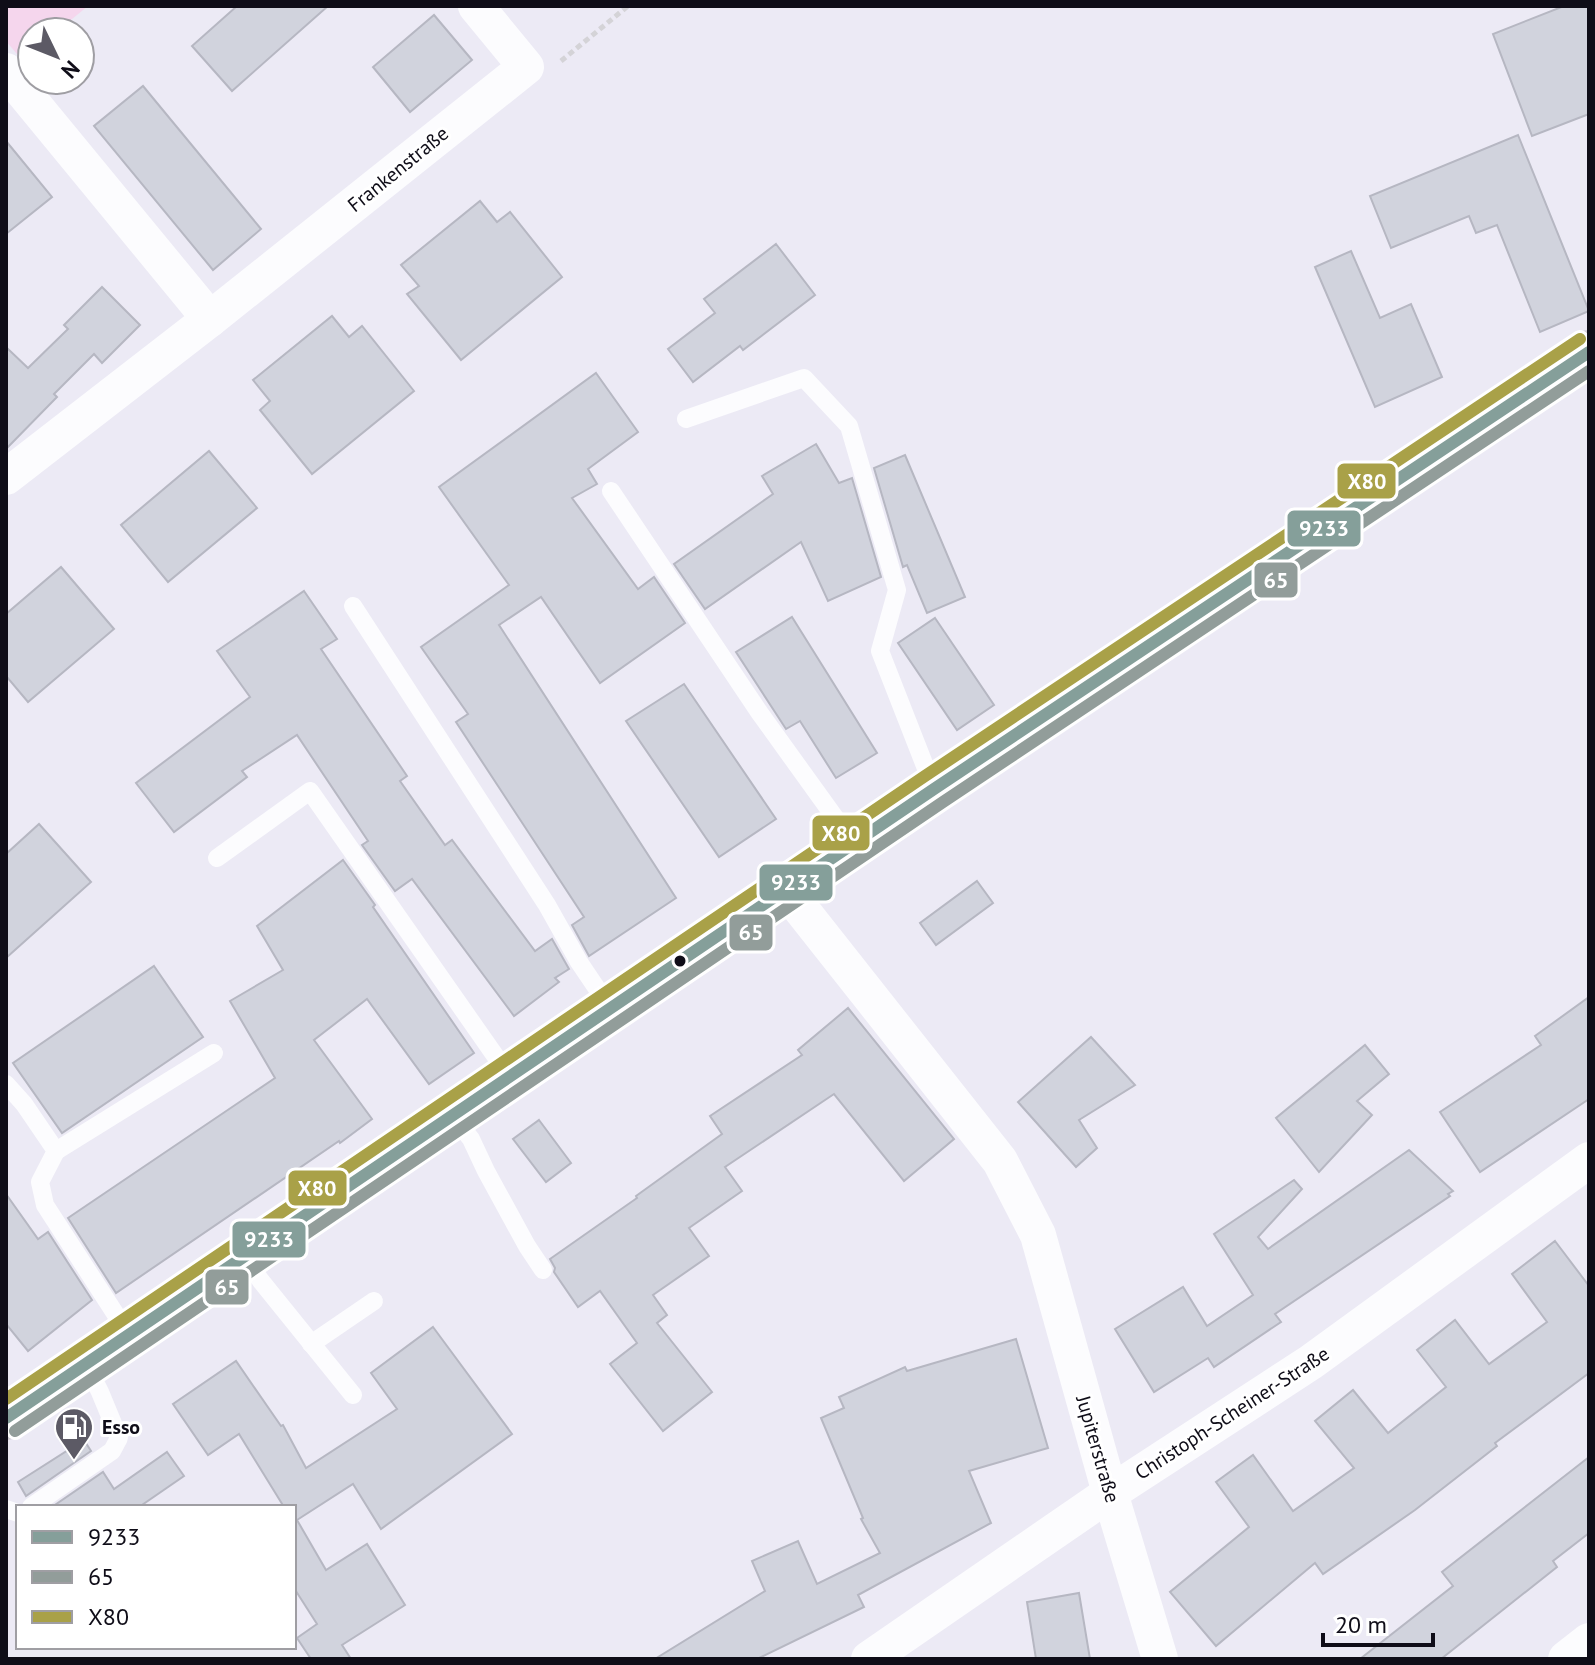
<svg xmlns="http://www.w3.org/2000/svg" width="1595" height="1665" font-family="'PT Sans',sans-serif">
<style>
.green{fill:#f5d6ed}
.building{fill:#d1d3dd;stroke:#b6b7c2;stroke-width:2}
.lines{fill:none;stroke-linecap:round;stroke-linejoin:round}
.path{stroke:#d4d3d7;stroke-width:5;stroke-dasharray:6 4;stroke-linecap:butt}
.service{stroke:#fcfcfe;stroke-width:18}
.minor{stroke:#fcfcfe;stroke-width:36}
.primary{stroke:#d0cad3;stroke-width:44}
.bus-1-casing{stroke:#fff;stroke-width:18}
.bus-2-casing{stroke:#fff;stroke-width:18}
.bus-3-casing{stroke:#fff;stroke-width:18}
.bus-1{stroke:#859f9a;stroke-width:12}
.bus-2{stroke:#929d9a;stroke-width:12}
.bus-3{stroke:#a9a148;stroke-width:12}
.bus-dot{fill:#0f0d18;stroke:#fff;stroke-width:3}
.labels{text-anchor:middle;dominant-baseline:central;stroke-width:6;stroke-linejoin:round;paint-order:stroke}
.street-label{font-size:20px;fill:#0f0d18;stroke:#fff}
.poi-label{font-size:20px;font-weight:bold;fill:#0f0d18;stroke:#fff;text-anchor:start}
.line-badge{stroke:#fff;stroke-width:3}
.badge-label{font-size:22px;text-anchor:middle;font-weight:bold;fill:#fff}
</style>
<rect width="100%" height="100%" fill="#eceaf5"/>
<path class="green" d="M6 6H88L56 32H32V52L22 60 6 41Z"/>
<g class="building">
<path d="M237 6H328L232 91 192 46Z"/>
<path d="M1564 6H1589V114L1532 136 1493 34Z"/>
<path d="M434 15 472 60 410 112 373 67Z"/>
<path d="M143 86 261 229 213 270 94 126Z"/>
<path d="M1518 135 1589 311 1540 332 1497 225 1476 233 1469 216 1391 248 1370 196Z"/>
<path d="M6 141 52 197 6 234Z"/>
<path d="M480 201 497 222 510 212 562 277 461 360 407 294 419 286 401 265Z"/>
<path d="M776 244 815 295 743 350 740 346 693 382 668 349 715 313 704 299Z"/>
<path d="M1351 251 1380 318 1411 304 1442 377 1375 407 1315 267Z"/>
<path d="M102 287 140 325 102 363 94 354 54 394 57 397 6 449V347L28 368 68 329 64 325Z"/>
<path d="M332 316 349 337 362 326 414 391 312 474 260 410 270 401 253 380Z"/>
<path d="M596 373 638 432 588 469 597 484 572 498 638 589 654 577 685 623 600 683 541 597 499 625 676 898 589 956 572 925 584 917 456 722 468 714 421 647 509 585 439 487Z"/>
<path d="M816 444 839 483 852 478 881 577 828 601 801 542 705 609 674 564 773 494 762 476Z"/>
<path d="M209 451 257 508 168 582 121 525Z"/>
<path d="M905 455 965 597 927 613 907 565 903 567 874 468Z"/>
<path d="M61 567 114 629 28 702 6 676V614Z"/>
<path d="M304 591 337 639 321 649 407 776 400 781 445 845 452 840 535 951 552 939 569 969 555 978 559 982 514 1016 412 879 395 891 362 845 368 841 297 735 242 771 247 777 174 832 136 783 250 697 217 651Z"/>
<path d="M792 617 877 753 836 778 800 721 786 729 736 652Z"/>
<path d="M935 618 994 705 957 730 898 643Z"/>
<path d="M684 684 776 819 719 857 626 721Z"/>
<path d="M39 824 91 882 6 958V854Z"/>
<path d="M343 860 375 905 373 907 474 1053 429 1084 367 999 314 1040 372 1119 340 1143 339 1141 116 1293 68 1218 275 1078 230 1001 283 970 257 926Z"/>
<path d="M977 881 993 903 936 945 920 923Z"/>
<path d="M154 966 203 1037 62 1133 13 1063Z"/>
<path d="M1589 997V1099L1480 1172 1440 1112 1541 1045 1535 1036Z"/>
<path d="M848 1008 954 1139 904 1181 834 1094 725 1167 742 1191 689 1228 709 1256 653 1295 667 1315 657 1323 712 1392 663 1431 610 1364 637 1343 600 1291 578 1307 554 1272 555 1268 550 1259 637 1198 636 1196 722 1134 710 1116 802 1055 798 1050Z"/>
<path d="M1091 1037 1135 1085 1079 1120 1097 1148 1076 1167 1018 1102Z"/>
<path d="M1365 1045 1389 1074 1357 1101 1372 1115 1319 1172 1276 1118Z"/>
<path d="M539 1120 571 1163 546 1182 513 1139Z"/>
<path d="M1409 1150 1453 1191 1448 1194 1450 1196 1275 1314 1281 1322 1214 1367 1208 1358 1154 1392 1115 1329 1183 1287 1207 1326 1253 1295 1214 1234 1294 1180 1302 1189 1258 1237 1268 1249Z"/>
<path d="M6 1194 38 1239 48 1232 92 1300 28 1351 6 1324Z"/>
<path d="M1555 1241 1589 1286V1373L1495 1443 1497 1446 1415 1510 1323 1574 1315 1563 1216 1646 1170 1592 1249 1527 1216 1482 1253 1455 1293 1511 1354 1468 1315 1421 1353 1390 1388 1433 1446 1387 1417 1350 1455 1320 1489 1364 1547 1322 1512 1274Z"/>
<path d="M433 1327 512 1434 381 1529 353 1484 297 1520 326 1570 367 1544 405 1605 342 1645 351 1659H311L297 1638 317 1624 294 1588V1507H284L239 1434 208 1455 173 1404 236 1361 281 1426 283 1425 306 1468 397 1409 371 1373Z"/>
<path d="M1016 1339 1048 1448 969 1471 991 1523 858 1595 864 1607 757 1659H655L765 1591 752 1561 798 1541 817 1584 880 1553 861 1519 863 1518 821 1418 844 1408 839 1397 905 1367 907 1371Z"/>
<path d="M84 1440 91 1451 26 1496 18 1482Z"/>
<path d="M167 1452 184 1476 139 1507H52L103 1472 114 1489Z"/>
<path d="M1589 1457V1533L1553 1561 1557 1567 1441 1659H1360L1453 1586 1442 1572Z"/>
<path d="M1079 1593 1090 1659H1036L1027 1602Z"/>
</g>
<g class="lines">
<path class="path" d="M561 61 628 6"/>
<g class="service">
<path d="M686 419 804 378 849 426 897 590 880 651 934 789"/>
<path d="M611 491 759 712 854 844"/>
<path d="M353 606 547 905 579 962 610 1008"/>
<path d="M217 858 310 791 510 1077"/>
<path d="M6 1084 24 1104 56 1151 40 1182 45 1205 129 1335"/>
<path d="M453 1116 471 1139 486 1171 527 1246 543 1270"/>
<path d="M56 1151 214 1053"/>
<path d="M244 1257 261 1281 353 1395"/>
<path d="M311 1344 374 1301"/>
<path d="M31 1507 112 1451 119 1438 100 1392 86 1364"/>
<path d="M6 1509 18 1513"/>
</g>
<g class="minor">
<path d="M6 71 210 319"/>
<path d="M6 477 210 319 526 67 476 6"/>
<path d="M786 890 1000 1161 1038 1235 1110 1493 1160 1659"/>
<path d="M869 1659 1110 1493 1311 1362 1589 1160"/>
<path d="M1566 1659 1589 1641"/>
</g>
<path class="primary" d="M6 1418 934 789 1589 352"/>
<g class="bus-1-casing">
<path id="bus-1" d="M6 1418 934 789 1589 352"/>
</g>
<g class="bus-2-casing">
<path id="bus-2" d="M15 1431 943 802 1589 371"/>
</g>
<g class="bus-3-casing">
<path id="bus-3" d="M6 1399 925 776 1580 339"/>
</g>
<use href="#bus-1" class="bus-1"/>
<use href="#bus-2" class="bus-2"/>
<use href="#bus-3" class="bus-3"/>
</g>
<defs>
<g id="fuel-pin" transform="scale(2)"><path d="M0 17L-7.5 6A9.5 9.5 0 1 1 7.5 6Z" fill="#5c5a65" stroke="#fff"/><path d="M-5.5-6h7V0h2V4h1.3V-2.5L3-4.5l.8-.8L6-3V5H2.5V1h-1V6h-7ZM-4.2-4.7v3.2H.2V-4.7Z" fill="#fff"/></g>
</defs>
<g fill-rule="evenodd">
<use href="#fuel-pin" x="74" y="1427"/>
</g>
<circle class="bus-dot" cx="680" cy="961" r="7"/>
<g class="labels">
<g class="street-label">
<text transform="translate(398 169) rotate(-39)">Frankenstraße</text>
<text transform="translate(1232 1413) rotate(-33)">Christoph-Scheiner-Straße</text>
<text transform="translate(1098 1449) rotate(74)">Jupiterstraße</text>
</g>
<g class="poi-label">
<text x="102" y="1427">Esso</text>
</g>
</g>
<g class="line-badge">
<rect x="1336" y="462" width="61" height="38" rx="8" fill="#a9a148"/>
<rect x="1286" y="509" width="76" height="39" rx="8" fill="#859f9a"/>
<rect x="1253" y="561" width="46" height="38" rx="8" fill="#929d9a"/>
<rect x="811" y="814" width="60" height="38" rx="8" fill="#a9a148"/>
<rect x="758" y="863" width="76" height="39" rx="8" fill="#859f9a"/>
<rect x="728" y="913" width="46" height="39" rx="8" fill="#929d9a"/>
<rect x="287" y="1169" width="61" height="38" rx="8" fill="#a9a148"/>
<rect x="231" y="1220" width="76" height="39" rx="8" fill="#859f9a"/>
<rect x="204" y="1268" width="46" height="38" rx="8" fill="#929d9a"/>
</g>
<g class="badge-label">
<text x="1367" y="489">X80</text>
<text x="1324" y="536">9233</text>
<text x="1276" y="588">65</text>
<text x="841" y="841">X80</text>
<text x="796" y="890">9233</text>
<text x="751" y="940">65</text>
<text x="317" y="1196">X80</text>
<text x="269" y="1247">9233</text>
<text x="227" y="1295">65</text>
</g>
<rect width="1595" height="1665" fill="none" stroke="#0f0d18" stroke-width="16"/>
<rect x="16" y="1505" width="280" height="144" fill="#ffffff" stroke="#9f9ea3" stroke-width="2"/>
<rect x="32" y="1531" width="40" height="12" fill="#859f9a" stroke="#9f9ea3" stroke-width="2"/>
<text x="88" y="1545" font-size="24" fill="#0f0d18">9233</text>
<rect x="32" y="1571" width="40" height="12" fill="#929d9a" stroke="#9f9ea3" stroke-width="2"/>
<text x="88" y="1585" font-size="24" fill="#0f0d18">65</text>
<rect x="32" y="1611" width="40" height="12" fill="#a9a148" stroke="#9f9ea3" stroke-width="2"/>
<text x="88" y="1625" font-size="24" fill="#0f0d18">X80</text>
<g transform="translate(56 56) rotate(133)"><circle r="38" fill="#ffffff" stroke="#9f9ea3" stroke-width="2"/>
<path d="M0-6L14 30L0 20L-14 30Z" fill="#5c5a65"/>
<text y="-12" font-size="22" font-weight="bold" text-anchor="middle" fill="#0f0d18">N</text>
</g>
<path d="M1323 1633v12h110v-12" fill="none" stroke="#0f0d18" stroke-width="4"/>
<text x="1335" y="1633" font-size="24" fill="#0f0d18" stroke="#ffffff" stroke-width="6" paint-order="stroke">20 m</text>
</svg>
